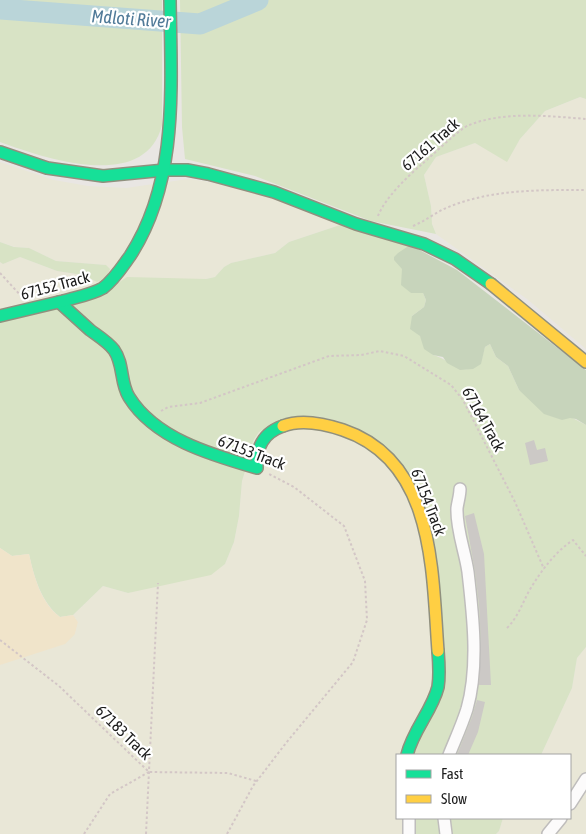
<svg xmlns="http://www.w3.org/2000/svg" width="586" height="834" viewBox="0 0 586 834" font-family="'Asap Condensed',sans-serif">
  <rect width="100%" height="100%" fill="#e9e6e3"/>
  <g fill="#e9e7d7">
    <path d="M 580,97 L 586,99 L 586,349 L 527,299 L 436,234 L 432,224 L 431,206 L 424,175 L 436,157 L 475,143 L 507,161 L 520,139 L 545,111 Z"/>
    <path d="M 0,162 L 54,180 L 88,186 L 126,188 L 188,179 L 204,181 L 261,194 L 343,224 L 289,242 L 275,253 L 231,263 L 224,267 L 215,277 L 206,279 L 118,283 L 0,320 L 0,262 L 3,264 L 20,257 L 57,271 L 83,275 L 97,282 L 106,265 L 56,261 L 29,248 L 15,247 L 0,242 Z"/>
    <path d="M 297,416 L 315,416 L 339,421 L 372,436 L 429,530 L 444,670 L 411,755 L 397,755 L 397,818 L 413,818 L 414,834 L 0,834 L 0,665 L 75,634 L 78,622 L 73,615 L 103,586 L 128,593 L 225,564 L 234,542 L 239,516 L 242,481 L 248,462 L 253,441 L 259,432 L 271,424 Z"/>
    <path d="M 586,647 L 586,834 L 496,834 L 499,831 L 503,818 L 570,818 L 570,755 L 541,755 L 572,688 L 577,658 Z"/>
  </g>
  <g fill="#d8e3c5">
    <path d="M 0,0 L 162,0 L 162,125 C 145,193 44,158 0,142 Z"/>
    <path d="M 180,0 L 586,0 L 586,99 L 580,97 L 545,111 L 520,139 L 507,162 L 475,143 L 436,157 L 424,175 L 431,206 L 432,224 L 436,234 L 371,221 L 255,176 L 185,159 L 182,127 Z"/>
    <path d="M 343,224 L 410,245 L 402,269 L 411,293 L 423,293 L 426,300 L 424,307 L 412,316 L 420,336 L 433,355 C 453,360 457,378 480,364 L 485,347 L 490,344 L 496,357 L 508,366 L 519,390 L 586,425 L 586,647 L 577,658 L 572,688 L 541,755 L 411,755 L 444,670 L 429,530 L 406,474 L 339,421 L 315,416 L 297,416 L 283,419 L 259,432 L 253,441 L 248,462 L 242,481 L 239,516 L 234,542 L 225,564 L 211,575 L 128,593 L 103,586 L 73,615 L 60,617 C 41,602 34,577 29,554 L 12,556 L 0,548 L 0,320 L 118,283 L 127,277 L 206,279 L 215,277 L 224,267 L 231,263 L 275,253 L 289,242 Z"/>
    <path d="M 0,242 L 14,247 L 29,248 L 56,261 L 106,265 L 110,269 L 106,278 L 97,282 L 83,275 L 57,271 L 20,257 L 3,264 L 0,262 Z"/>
    <path d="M 413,818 L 503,818 L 499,831 L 496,834 L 414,834 Z"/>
  </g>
  <path fill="#c7d4bb" d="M 410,245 L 457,270 L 586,370 L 586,425 L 576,419 L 570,418 L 562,420 L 544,414 L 519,390 L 508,366 L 496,357 L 490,344 L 485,347 L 481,364 L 473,369 L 460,370 L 447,363 L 443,357 L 433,355 L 424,349 L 420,336 L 410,329 L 412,316 L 424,307 L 426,300 L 423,293 L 411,293 L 401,285 L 402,269 L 394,260 L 394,257 L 398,253 Z"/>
  <path fill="#f0e4ca" d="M 0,548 L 12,556 L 29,554 C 34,577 41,603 60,617 L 73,615 L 78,622 L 75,634 L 65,644 L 0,665 Z"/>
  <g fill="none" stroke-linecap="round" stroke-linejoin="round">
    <path stroke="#bad5d9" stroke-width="21" d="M 0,9 L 200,24 L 258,0"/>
  </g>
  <g fill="#ccc9c6">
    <path d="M 534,440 L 537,450 L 545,448 L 548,461 L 530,465 L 525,443 Z"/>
    <path d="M 474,513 L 484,554 L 491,685 L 479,685 L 481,641 L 479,605 L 475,571 L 465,516 Z"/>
    <path d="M 477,700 L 485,702 L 478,732 L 468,755 L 457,755 L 472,717 Z"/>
  </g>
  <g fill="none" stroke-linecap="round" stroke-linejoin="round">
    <g stroke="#bfbdbc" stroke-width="14">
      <g id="street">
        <path d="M 449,755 C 455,740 462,725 467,709 C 479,667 473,615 468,572 C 465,551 456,529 457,508 C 458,501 460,495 460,489"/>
        <path d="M 570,804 L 586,779"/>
        <path d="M 409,818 L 409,834"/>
        <path d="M 444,818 L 446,834"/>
        <path d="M 548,834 L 561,818"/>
      </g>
    </g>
    <g stroke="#90907e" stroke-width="14">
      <g id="fast">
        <path d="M 0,152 L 47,168 L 103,176 L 165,170 L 187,170 L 208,174 L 274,192 L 356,224 L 424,244 L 455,259 L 491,284"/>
        <path d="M 59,302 C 69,311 80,321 90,330 C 98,336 108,342 114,350 C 124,364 120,383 129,397 C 155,439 212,455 257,468 C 256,447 263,433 283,426"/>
        <path d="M 0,316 C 21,311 42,306 63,301 C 76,297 91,295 103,288 C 114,280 122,267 130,256 C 179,181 171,86 170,0"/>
        <path d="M 407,755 C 413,730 432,711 438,687 C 440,675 439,663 438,651"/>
      </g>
    </g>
    <g stroke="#90907e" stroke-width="14">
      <g id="slow">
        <path d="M 491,284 L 586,362"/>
        <path d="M 283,426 C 301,419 325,424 343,430 C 435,461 432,571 438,651"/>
      </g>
    </g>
    <g stroke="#d3c6c6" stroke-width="2" stroke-dasharray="2.5 2.5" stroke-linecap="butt">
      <path d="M 378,216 C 385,198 407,177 422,164 C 432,156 459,129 469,125 C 505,111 548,116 586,119"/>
      <path d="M 413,226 C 425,221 435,213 446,208 C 491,189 539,190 586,190"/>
      <path d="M 0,273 L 23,298"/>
      <path d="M 161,411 L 168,407 L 200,403 L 329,356 L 361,355 L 380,351 L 404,356 L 451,385 L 463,400 L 515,502 L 544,569"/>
      <path d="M 507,628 C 518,617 522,604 529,591 C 541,571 554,553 573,540 L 586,556"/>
      <path d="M 0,640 L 59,686 L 149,772 L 228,773 L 256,781"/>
      <path d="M 84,834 L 110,794 L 149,772"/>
      <path d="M 146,834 L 158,583"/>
      <path d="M 227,834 L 253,786 L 286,743 L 353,662 L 367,620 L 365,581 L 344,526 L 294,487 L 269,474"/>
    </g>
    <use href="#street" stroke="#fcfbfb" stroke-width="11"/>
    <use href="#fast" stroke="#16e098" stroke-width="11"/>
    <use href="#slow" stroke="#ffcf43" stroke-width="11"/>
  </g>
  <g text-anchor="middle" stroke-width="4.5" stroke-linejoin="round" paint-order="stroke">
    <g font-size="16" fill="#1b1b1b" stroke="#fff">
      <text transform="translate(430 144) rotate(-41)" y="6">67161 Track</text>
      <text transform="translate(55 285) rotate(-15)" y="6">67152 Track</text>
      <text transform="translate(484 419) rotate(61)" y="6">67164 Track</text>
      <text transform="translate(252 452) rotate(21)" y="6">67153 Track</text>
      <text transform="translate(429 502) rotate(69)" y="6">67154 Track</text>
      <text transform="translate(124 732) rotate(44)" y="6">67183 Track</text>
    </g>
    <g font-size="18" font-style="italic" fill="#507a98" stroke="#fff">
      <text transform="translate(131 19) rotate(4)" y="6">Mdloti River</text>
    </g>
  </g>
  <rect x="396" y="754" width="175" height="65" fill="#ffffff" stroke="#a4a4a4"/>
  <rect x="406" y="770" width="25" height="8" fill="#16e098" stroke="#a4a4a4"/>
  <text x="441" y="779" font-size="15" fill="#1b1b1b">Fast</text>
  <rect x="406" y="795" width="25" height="8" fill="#ffcf43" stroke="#a4a4a4"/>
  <text x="441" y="804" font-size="15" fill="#1b1b1b">Slow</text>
</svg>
